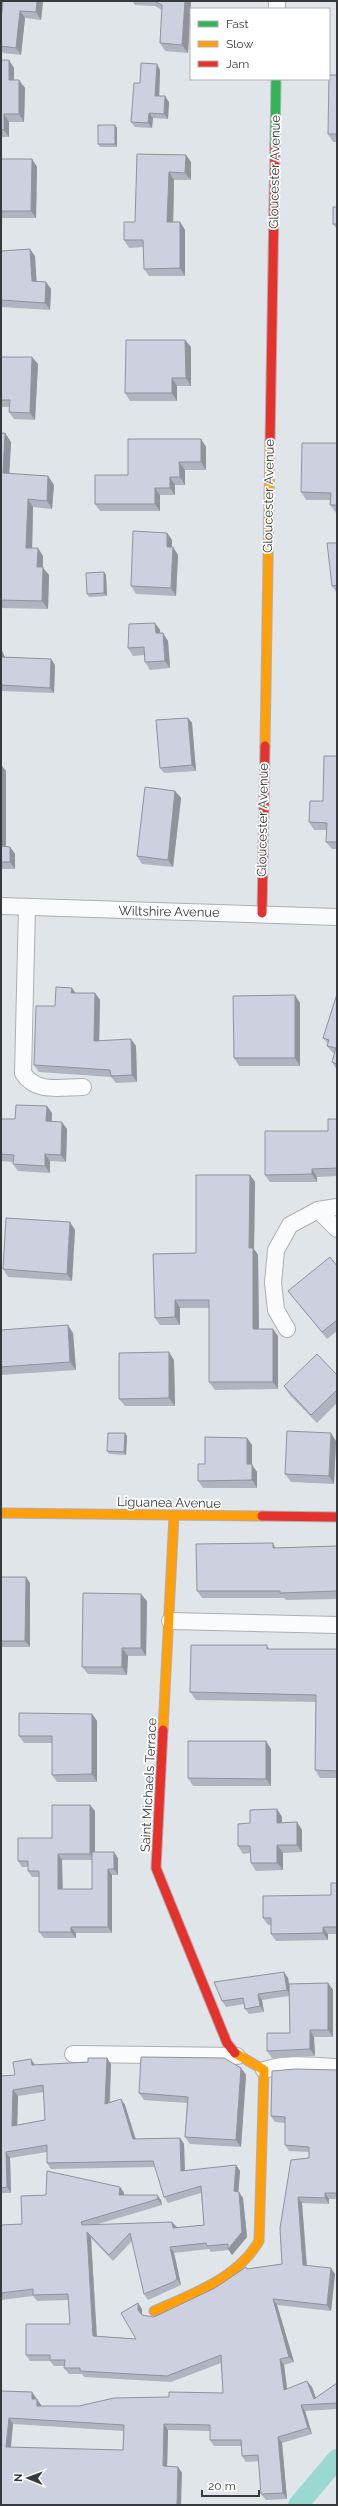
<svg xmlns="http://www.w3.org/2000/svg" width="338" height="2506" viewBox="0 0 338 2506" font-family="Raleway,sans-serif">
  <rect width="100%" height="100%" fill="#e0e5ea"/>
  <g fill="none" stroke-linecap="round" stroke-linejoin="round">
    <path stroke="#99d9d1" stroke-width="20" d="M 298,2505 L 337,2459"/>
    <g stroke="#abafb2" stroke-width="18">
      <g id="street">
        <path d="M 277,9 L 277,1"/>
        <path d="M 1,906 L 337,917"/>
        <path d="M 27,907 L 23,1073 C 36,1094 62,1087 83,1087"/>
        <path d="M 337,1207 L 318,1210 L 337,1229"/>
        <path d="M 287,1329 L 276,1310 L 273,1283 L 276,1250 L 290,1225 L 318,1210"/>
        <path d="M 170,1621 L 337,1625"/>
        <path d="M 73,2054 L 237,2056"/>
        <path d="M 264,2070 C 288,2062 312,2066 337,2067"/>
      </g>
    </g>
    <g stroke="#abafb2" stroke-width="11">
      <path id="fast" d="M 275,145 L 276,79"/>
    </g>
    <g stroke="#abafb2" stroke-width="11">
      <g id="slow">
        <path d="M 265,746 L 270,442"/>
        <path d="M 1,1513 L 262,1516"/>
        <path d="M 163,1730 L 174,1516"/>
        <path d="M 154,2311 C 192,2294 237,2279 259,2241 L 264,2070 L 235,2053"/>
      </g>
    </g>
    <g stroke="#abafb2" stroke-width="11">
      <g id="jam">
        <path d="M 270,442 L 275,145"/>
        <path d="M 262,913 L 265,746"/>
        <path d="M 262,1516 L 337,1517"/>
        <path d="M 163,1730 L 156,1868 L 227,2043 L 235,2053"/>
      </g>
    </g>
    <use href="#street" stroke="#fafbfc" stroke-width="16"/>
    <use href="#fast" stroke="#30b455" stroke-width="9"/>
    <use href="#slow" stroke="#ff9f0a" stroke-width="9"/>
    <use href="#jam" stroke="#e5322d" stroke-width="9"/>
  </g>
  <g fill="#b0b4c0" fill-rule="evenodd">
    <path d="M 1,1 L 43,1 L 41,20 L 25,18 L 21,55 L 3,53 L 1,50 L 1,21 L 3,4 L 1,4 Z"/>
    <path d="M 132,1 L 191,1 L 188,53 L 165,51 L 160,43 L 162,10 L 155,6 L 135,5 Z"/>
    <path d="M 1,60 L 14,68 L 14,80 L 25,88 L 24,122 L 9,122 L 9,137 L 1,137 Z"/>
    <path d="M 160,70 L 159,96 L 169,102 L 168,119 L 153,118 L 152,128 L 135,127 L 131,122 L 140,83 Z"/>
    <path d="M 337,75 L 337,142 L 333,142 L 328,134 Z"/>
    <path d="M 115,125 L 117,128 L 117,147 L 100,147 L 98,144 Z"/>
    <path d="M 137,154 L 186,155 L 191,162 L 191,180 L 174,180 L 173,222 L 180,222 L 185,230 L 185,276 L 149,276 L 144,269 L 144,247 L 129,248 L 124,240 L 135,222 Z"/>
    <path d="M 1,159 L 32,159 L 37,167 L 36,218 L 1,218 Z"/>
    <path d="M 337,207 L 337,229 L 333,224 Z"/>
    <path d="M 1,251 L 35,256 L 36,281 L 46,282 L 51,289 L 50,310 L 1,307 Z"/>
    <path d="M 185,340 L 191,347 L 191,386 L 177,386 L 177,401 L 130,401 L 125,393 Z"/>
    <path d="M 1,357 L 38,364 L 35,420 L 14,419 L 9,412 L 9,407 L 1,407 Z"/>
    <path d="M 1,433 L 5,433 L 11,442 L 9,474 L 48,476 L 54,485 L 52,509 L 33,507 L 32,548 L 43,556 L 43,568 L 49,575 L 48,609 L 1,608 Z"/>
    <path d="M 201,439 L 206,447 L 206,470 L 185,470 L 185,485 L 175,485 L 175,495 L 160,495 L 160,511 L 100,511 L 95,504 L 128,475 Z"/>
    <path d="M 337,443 L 337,513 L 336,513 L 330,505 L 330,500 L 306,500 L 301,492 Z"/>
    <path d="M 167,533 L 172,540 L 172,547 L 173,547 L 178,555 L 176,596 L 136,594 L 131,586 Z"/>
    <path d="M 337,543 L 337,593 L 332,586 Z"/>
    <path d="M 104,572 L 106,575 L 107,596 L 89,597 L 87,594 Z"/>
    <path d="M 155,623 L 160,630 L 160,633 L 168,641 L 170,668 L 150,670 L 145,662 L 144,655 L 133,656 L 128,648 Z"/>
    <path d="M 1,651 L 5,657 L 55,665 L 54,693 L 1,691 Z"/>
    <path d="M 188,718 L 192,723 L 196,771 L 164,773 L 160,768 Z"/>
    <path d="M 1,744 L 2,746 L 2,766 L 6,771 L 6,847 L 10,847 L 15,854 L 15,869 L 1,869 Z"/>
    <path d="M 337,756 L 337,849 L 332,849 L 326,842 L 327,830 L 314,830 L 309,822 L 323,801 Z"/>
    <path d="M 175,791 L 181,798 L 173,867 L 142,864 L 137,856 Z"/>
    <path d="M 72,988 L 75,993 L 95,993 L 100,1000 L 99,1041 L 136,1046 L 137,1082 L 116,1083 L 111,1077 L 39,1072 L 34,1065 L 55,1006 Z"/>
    <path d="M 337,994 L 337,1070 L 332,1062 L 335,1054 L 333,1053 L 327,1046 L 328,1044 L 323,1038 Z"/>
    <path d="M 300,1003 L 300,1066 L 239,1066 L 234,1058 Z"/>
    <path d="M 52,1113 L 52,1121 L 67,1129 L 66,1162 L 50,1161 L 50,1173 L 18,1171 L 13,1164 L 13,1162 L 1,1161 L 1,1119 L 15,1119 Z"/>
    <path d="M 337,1119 L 337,1176 L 317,1177 L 317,1182 L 270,1182 L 265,1175 L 328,1131 Z"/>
    <path d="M 250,1175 L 255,1182 L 254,1249 L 258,1255 L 259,1329 L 278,1336 L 278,1389 L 215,1390 L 209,1382 L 209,1308 L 180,1308 L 180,1325 L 160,1325 L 155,1318 L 196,1253 Z"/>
    <path d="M 75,1230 L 72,1281 L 8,1277 L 3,1269 Z"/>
    <path d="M 337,1266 L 337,1331 L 327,1339 L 288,1291 Z"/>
    <path d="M 1,1330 L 73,1333 L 76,1370 L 1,1375 Z"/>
    <path d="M 174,1360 L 175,1406 L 125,1406 L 119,1399 Z"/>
    <path d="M 337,1375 L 337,1403 L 317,1423 L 289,1394 L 284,1386 Z"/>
    <path d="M 125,1433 L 127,1436 L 126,1455 L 109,1454 L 107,1451 Z"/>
    <path d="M 247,1438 L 252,1445 L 252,1465 L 257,1472 L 257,1488 L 203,1488 L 198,1481 L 205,1464 Z"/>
    <path d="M 336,1441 L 334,1484 L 291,1482 L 285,1474 Z"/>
    <path d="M 273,1543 L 276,1548 L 337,1546 L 337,1599 L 286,1600 L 284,1598 L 202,1598 L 197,1591 Z"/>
    <path d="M 1,1577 L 26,1577 L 30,1583 L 30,1647 L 1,1647 Z"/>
    <path d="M 147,1601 L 146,1656 L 128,1656 L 127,1675 L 88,1674 L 82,1667 Z"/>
    <path d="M 267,1645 L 269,1649 L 337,1649 L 337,1778 L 320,1778 L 315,1770 L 316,1702 L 196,1700 L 190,1692 Z"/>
    <path d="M 92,1714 L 97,1721 L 97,1782 L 57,1782 L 52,1775 L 52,1743 L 24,1743 L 19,1736 Z"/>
    <path d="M 266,1741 L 271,1749 L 271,1786 L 193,1786 L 188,1778 Z"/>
    <path d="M 90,1805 L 95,1811 L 95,1852 L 118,1858 L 118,1875 L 112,1875 L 112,1933 L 76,1933 L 76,1938 L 44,1938 L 39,1932 L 39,1877 L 32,1877 L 28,1871 L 28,1867 L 22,1867 L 18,1861 L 52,1838 ZM 62,1860 L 92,1860 L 92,1889 L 62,1889 Z"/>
    <path d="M 277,1809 L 282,1817 L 282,1823 L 297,1822 L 302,1830 L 302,1852 L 283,1853 L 283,1870 L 256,1871 L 251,1863 L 250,1853 L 243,1854 L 238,1846 L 250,1823 Z"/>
    <path d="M 337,1883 L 337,1934 L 328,1934 L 328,1940 L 276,1941 L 271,1934 L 271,1925 L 268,1925 L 263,1918 L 331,1895 Z"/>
    <path d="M 284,1972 L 288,1978 L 289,1984 L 328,1983 L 333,1990 L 333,2037 L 314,2037 L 315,2056 L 272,2058 L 267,2051 L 290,2033 L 289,1996 L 262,2000 L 264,2012 L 249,2014 L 245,2009 L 244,2004 L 226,2007 L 222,2001 Z"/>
    <path d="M 111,2064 L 110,2102 L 121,2099 L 125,2105 L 136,2139 L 180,2138 L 184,2144 L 185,2171 L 236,2165 L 240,2171 L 238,2192 L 243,2198 L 247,2237 L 232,2255 L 229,2250 L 211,2252 L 209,2249 L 174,2253 L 181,2285 L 148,2300 L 144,2294 L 132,2241 L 113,2261 L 91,2238 L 97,2336 L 136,2339 L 138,2303 L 142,2309 L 142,2315 L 154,2317 L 215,2288 L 248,2269 L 282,2264 L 280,2228 L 309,2158 L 309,2152 L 289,2151 L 285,2145 L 285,2123 L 275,2122 L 271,2116 L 337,2070 L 337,2199 L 329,2199 L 329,2204 L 302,2203 L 307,2265 L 335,2274 L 331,2311 L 277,2305 L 294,2362 L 284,2365 L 287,2389 L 312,2387 L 316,2398 L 337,2383 L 337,2409 L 305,2411 L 312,2434 L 282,2443 L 287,2499 L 266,2500 L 261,2494 L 259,2461 L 246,2462 L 242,2456 L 241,2446 L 214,2446 L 210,2440 L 210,2431 L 168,2430 L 167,2466 L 178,2467 L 182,2473 L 1,2505 L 1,2391 L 32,2392 L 36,2398 L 36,2399 L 41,2405 L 41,2406 L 79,2406 L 223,2393 L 221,2363 L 171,2382 L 84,2377 L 82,2374 L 69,2374 L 64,2368 L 65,2366 L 54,2366 L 50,2361 L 30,2361 L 26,2355 L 70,2324 L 68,2300 L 37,2301 L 33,2296 L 1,2300 L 1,2225 L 22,2224 L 46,2195 L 120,2187 L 124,2193 L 124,2195 L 157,2195 L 161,2200 L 162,2205 L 95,2225 L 177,2228 L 204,2225 L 201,2193 L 168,2203 L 164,2197 L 155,2167 L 51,2169 L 47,2163 L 47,2152 L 10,2158 L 11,2193 L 1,2193 L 1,2076 L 15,2075 L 35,2065 ZM 44,2092 L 45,2120 L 17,2125 L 18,2096 ZM 13,2424 L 124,2431 L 123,2450 L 11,2448 Z"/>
    <path d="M 241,2068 L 246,2075 L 241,2147 L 190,2144 L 185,2137 L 187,2103 L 144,2100 L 139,2093 Z"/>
  </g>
  <g fill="#90929c">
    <path d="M 37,1 L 43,1 L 41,20 L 36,12 Z"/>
    <path d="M 185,1 L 191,1 L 188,53 L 182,45 Z"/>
    <path d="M 20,11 L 25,18 L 21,55 L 16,48 Z"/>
    <path d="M 9,60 L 14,68 L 14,88 L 9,80 Z"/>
    <path d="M 157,64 L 160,70 L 159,101 L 155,96 Z"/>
    <path d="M 19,80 L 25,88 L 24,122 L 19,114 Z"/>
    <path d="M 165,96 L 169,102 L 168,119 L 164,114 Z"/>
    <path d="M 149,113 L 153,118 L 152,128 L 148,123 Z"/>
    <path d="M 4,114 L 9,122 L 9,137 L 4,130 Z"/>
    <path d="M 115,125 L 117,128 L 117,147 L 115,144 Z"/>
    <path d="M 186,155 L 191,162 L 191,180 L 185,173 Z"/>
    <path d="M 32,159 L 37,167 L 36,218 L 31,211 Z"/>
    <path d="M 169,172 L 174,180 L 173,230 L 167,222 Z"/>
    <path d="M 180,222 L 185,230 L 185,276 L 180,268 Z"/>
    <path d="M 30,249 L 35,256 L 37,288 L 32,281 Z"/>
    <path d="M 46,282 L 51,289 L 50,310 L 45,303 Z"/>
    <path d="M 185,340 L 191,347 L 191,386 L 186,378 Z"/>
    <path d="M 32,357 L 38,364 L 35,420 L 30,413 Z"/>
    <path d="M 172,378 L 177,386 L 177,401 L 172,393 Z"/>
    <path d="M 5,433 L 11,442 L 9,482 L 3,473 Z"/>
    <path d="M 201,439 L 206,447 L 206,470 L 201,462 Z"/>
    <path d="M 179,462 L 185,470 L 185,485 L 180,477 Z"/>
    <path d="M 48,476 L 54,485 L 52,509 L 47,501 Z"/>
    <path d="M 170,477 L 175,485 L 175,495 L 170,488 Z"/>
    <path d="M 155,488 L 160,495 L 160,511 L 155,504 Z"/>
    <path d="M 28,499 L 33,507 L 32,556 L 26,548 Z"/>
    <path d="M 167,533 L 172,540 L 172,554 L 167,547 Z"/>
    <path d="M 173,547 L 178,555 L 176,596 L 171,588 Z"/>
    <path d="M 38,548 L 43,556 L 43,568 L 49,575 L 48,609 L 42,601 L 37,567 Z"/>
    <path d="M 104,572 L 106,575 L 107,596 L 104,593 Z"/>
    <path d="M 155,623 L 160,630 L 161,641 L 156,633 Z"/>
    <path d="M 163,633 L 168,641 L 170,668 L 165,661 Z"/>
    <path d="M 2,651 L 5,657 L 6,663 L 2,657 Z"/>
    <path d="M 51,659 L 55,665 L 54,693 L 50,688 Z"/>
    <path d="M 188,718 L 192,723 L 196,771 L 192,765 Z"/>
    <path d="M 1,744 L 2,746 L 2,766 L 6,771 L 6,854 L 1,847 Z"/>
    <path d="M 175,791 L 181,798 L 173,867 L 168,860 Z"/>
    <path d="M 10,847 L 15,854 L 15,869 L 10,862 Z"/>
    <path d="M 72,988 L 77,995 L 71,993 Z"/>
    <path d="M 95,993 L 100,1000 L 99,1048 L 94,1041 Z"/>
    <path d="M 295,995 L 300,1003 L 300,1066 L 295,1058 Z"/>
    <path d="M 131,1039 L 136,1046 L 137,1082 L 132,1075 Z"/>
    <path d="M 47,1106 L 52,1113 L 51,1128 L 46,1121 Z"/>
    <path d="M 62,1122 L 67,1129 L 66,1162 L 61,1155 Z"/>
    <path d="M 45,1154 L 50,1161 L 50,1173 L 45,1166 Z"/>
    <path d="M 312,1169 L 317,1177 L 317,1182 L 312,1174 Z"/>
    <path d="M 250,1175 L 255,1182 L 254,1249 L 258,1255 L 259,1336 L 253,1329 L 249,1248 Z"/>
    <path d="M 70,1222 L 75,1230 L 72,1281 L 67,1274 Z"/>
    <path d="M 175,1300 L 180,1308 L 180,1325 L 175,1317 Z"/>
    <path d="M 68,1325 L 73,1333 L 76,1370 L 70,1362 Z"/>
    <path d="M 273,1329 L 278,1336 L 278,1389 L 273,1382 Z"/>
    <path d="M 169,1352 L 174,1360 L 175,1406 L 169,1398 Z"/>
    <path d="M 125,1433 L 127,1436 L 126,1455 L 124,1452 Z"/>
    <path d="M 331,1433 L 336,1441 L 334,1484 L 329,1476 Z"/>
    <path d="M 247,1438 L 252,1445 L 252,1465 L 257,1472 L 257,1488 L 252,1480 L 247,1464 Z"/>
    <path d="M 26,1577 L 30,1583 L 30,1647 L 25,1641 Z"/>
    <path d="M 141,1594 L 147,1601 L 146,1656 L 141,1648 Z"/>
    <path d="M 122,1648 L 128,1656 L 127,1675 L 122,1667 Z"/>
    <path d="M 92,1714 L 97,1721 L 97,1782 L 92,1774 Z"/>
    <path d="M 266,1741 L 271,1749 L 271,1786 L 266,1779 Z"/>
    <path d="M 90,1805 L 95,1811 L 95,1860 L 90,1854 Z"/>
    <path d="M 277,1809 L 282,1817 L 282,1830 L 277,1823 Z"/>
    <path d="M 297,1822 L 302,1830 L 302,1852 L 297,1845 Z"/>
    <path d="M 277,1845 L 283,1853 L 283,1870 L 277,1863 Z"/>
    <path d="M 114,1852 L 118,1858 L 118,1875 L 114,1869 Z"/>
    <path d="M 58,1854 L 62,1860 L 63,1896 L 58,1889 Z"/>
    <path d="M 108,1869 L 112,1875 L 112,1933 L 108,1927 Z"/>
    <path d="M 71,1927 L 76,1933 L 76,1938 L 71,1932 Z"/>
    <path d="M 323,1927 L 328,1934 L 328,1940 L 323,1933 Z"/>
    <path d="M 284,1972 L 288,1978 L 291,1996 L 287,1990 Z"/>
    <path d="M 328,1983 L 333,1990 L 333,2037 L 328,2030 Z"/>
    <path d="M 258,1994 L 262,2000 L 264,2012 L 260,2006 Z"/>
    <path d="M 310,2030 L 314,2037 L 315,2056 L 310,2049 Z"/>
    <path d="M 107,2058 L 111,2064 L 109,2110 L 105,2104 Z"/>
    <path d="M 31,2059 L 35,2065 L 32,2065 Z"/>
    <path d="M 241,2068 L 246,2075 L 241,2147 L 236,2140 Z"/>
    <path d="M 13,2090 L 18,2096 L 17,2132 L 12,2126 Z"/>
    <path d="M 121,2099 L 125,2105 L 137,2145 L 133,2139 Z"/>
    <path d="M 180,2138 L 184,2144 L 185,2177 L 181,2171 Z"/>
    <path d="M 6,2152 L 10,2158 L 11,2193 L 7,2187 Z"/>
    <path d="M 236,2165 L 240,2171 L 238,2197 L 234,2191 Z"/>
    <path d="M 120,2187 L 124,2193 L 123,2201 L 119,2195 Z"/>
    <path d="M 239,2192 L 243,2198 L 247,2237 L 232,2255 L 228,2249 Z"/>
    <path d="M 325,2193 L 329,2199 L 329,2204 L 325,2198 Z"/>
    <path d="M 157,2195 L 161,2200 L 162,2205 L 158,2199 Z"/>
    <path d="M 298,2197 L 302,2203 L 307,2271 L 303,2265 Z"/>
    <path d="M 172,2222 L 177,2227 L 177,2234 L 173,2228 Z"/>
    <path d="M 87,2232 L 91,2238 L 97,2342 L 93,2336 Z"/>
    <path d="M 170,2247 L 174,2253 L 181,2285 L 177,2279 Z"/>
    <path d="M 331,2268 L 335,2274 L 331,2311 L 327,2305 Z"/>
    <path d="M 273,2299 L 277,2305 L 294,2362 L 289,2357 Z"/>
    <path d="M 138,2303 L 142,2309 L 142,2316 L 138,2310 Z"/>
    <path d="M 280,2359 L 284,2365 L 288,2396 L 284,2390 Z"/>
    <path d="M 307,2381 L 312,2387 L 318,2405 L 314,2399 Z"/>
    <path d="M 32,2392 L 36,2398 L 36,2405 L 32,2399 Z"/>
    <path d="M 37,2399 L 41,2405 L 41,2412 L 37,2406 Z"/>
    <path d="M 301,2405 L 305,2411 L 312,2434 L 308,2428 Z"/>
    <path d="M 9,2418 L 13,2424 L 10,2453 L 6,2447 Z"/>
    <path d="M 164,2424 L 168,2430 L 167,2472 L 163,2466 Z"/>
    <path d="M 278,2437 L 282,2443 L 287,2499 L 283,2493 Z"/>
    <path d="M 178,2467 L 182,2473 L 181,2505 L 177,2505 Z"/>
  </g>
  <g fill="#cdd1df" stroke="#90929c" fill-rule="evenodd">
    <path d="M 3,1 L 37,1 L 36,12 L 20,11 L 16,48 L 1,46 L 1,20 Z"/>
    <path d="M 154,1 L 185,1 L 182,45 L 160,43 L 162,5 Z"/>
    <path d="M 1,60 L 9,60 L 9,80 L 19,80 L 19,114 L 4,114 L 4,130 L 1,129 Z"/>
    <path d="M 141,63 L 157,64 L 155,96 L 165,96 L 164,114 L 149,113 L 148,123 L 131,122 L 134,83 L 140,83 Z"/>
    <path d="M 329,75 L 337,75 L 337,134 L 328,134 Z"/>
    <rect x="98" y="125" width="17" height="19"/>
    <path d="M 137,154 L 186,155 L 185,173 L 169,172 L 167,222 L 180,222 L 180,268 L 144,269 L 143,240 L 124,240 L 124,222 L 135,222 Z"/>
    <path d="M 1,159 L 32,159 L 31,211 L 1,211 Z"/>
    <rect x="333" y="207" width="4" height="17"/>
    <path d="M 30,249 L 32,281 L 46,282 L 45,303 L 1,300 L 1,251 Z"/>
    <path d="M 126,340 L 185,340 L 186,378 L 172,378 L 172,393 L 125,393 Z"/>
    <path d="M 1,357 L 32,357 L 30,413 L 9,412 L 10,400 L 1,400 Z"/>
    <path d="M 1,433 L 5,433 L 3,473 L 48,476 L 47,501 L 28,499 L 26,548 L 38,548 L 37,567 L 43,567 L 42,601 L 1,600 Z"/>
    <path d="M 128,439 L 201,439 L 201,462 L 179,462 L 180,477 L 170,477 L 170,488 L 155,488 L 155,504 L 95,504 L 95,475 L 128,475 Z"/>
    <path d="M 302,443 L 337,443 L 337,505 L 330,505 L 331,493 L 301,492 Z"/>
    <path d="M 133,531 L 167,533 L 167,547 L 173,547 L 171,588 L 131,586 Z"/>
    <path d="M 327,543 L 337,543 L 337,585 L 332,586 Z"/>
    <path d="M 104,572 L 104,593 L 87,594 L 86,573 Z"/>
    <path d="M 155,623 L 156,633 L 163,633 L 165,661 L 145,662 L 144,647 L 128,648 L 129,624 Z"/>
    <path d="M 1,651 L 2,651 L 2,657 L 51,659 L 50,688 L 1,685 Z"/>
    <path d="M 188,718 L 192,765 L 160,768 L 156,720 Z"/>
    <path d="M 324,756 L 337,756 L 337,842 L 326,842 L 327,823 L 309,822 L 310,801 L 323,801 Z"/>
    <path d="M 145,787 L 175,791 L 168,860 L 137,856 Z"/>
    <path d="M 1,846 L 10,847 L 10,862 L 1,862 Z"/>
    <path d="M 56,987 L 72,988 L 71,993 L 95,993 L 94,1041 L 131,1039 L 132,1075 L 111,1076 L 110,1070 L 34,1065 L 36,1006 L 55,1006 Z"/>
    <path d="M 337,994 L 337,1064 L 332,1062 L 336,1048 L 327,1046 L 329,1040 L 323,1038 Z"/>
    <path d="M 295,995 L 295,1058 L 234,1058 L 233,996 Z"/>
    <path d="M 16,1105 L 47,1106 L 46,1121 L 62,1122 L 61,1155 L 45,1154 L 45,1166 L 13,1164 L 14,1155 L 1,1154 L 1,1119 L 15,1119 Z"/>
    <path d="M 328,1119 L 337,1119 L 337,1168 L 312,1169 L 312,1174 L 265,1175 L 265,1131 L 328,1131 Z"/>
    <path d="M 196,1175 L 250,1175 L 249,1248 L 253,1248 L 253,1329 L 273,1329 L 273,1382 L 209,1382 L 209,1300 L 175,1300 L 175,1317 L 155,1318 L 153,1254 L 196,1253 Z"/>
    <path d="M 6,1218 L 70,1222 L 67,1274 L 3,1269 Z"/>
    <path d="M 330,1257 L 337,1266 L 337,1320 L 322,1332 L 288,1291 Z"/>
    <path d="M 68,1325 L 70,1362 L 1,1367 L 1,1330 Z"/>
    <path d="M 169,1352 L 169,1398 L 119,1399 L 119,1353 Z"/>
    <path d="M 317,1354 L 337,1375 L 337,1390 L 311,1415 L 284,1386 Z"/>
    <path d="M 287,1431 L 331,1433 L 329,1476 L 285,1474 Z"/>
    <path d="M 108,1433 L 125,1433 L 124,1452 L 107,1451 Z"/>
    <path d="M 205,1437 L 247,1438 L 247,1464 L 252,1464 L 252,1480 L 198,1481 L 198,1464 L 205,1464 Z"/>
    <path d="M 273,1543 L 273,1548 L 337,1546 L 337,1591 L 280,1593 L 280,1591 L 197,1591 L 196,1544 Z"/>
    <path d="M 1,1577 L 26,1577 L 25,1641 L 1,1641 Z"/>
    <path d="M 83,1593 L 141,1594 L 141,1648 L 122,1648 L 122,1667 L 82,1667 Z"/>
    <path d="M 191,1645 L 267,1645 L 267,1649 L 337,1649 L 337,1771 L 315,1770 L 316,1695 L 190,1692 Z"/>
    <path d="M 19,1713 L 92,1714 L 92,1774 L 52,1775 L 52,1736 L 19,1736 Z"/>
    <path d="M 188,1741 L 266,1741 L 266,1779 L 188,1778 Z"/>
    <path d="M 52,1805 L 90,1805 L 90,1854 L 58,1854 L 58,1889 L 92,1889 L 92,1852 L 114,1852 L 114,1869 L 108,1869 L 108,1927 L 71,1927 L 71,1932 L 39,1932 L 39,1871 L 28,1871 L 28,1861 L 18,1861 L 18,1838 L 52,1838 Z"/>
    <path d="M 277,1809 L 277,1823 L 297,1822 L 297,1845 L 277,1845 L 277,1863 L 251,1863 L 250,1846 L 238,1846 L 238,1824 L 250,1823 L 250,1810 Z"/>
    <path d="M 331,1883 L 337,1883 L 337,1927 L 323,1927 L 323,1933 L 271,1934 L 271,1918 L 263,1918 L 263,1896 L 331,1895 Z"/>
    <path d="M 284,1972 L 287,1990 L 258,1994 L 260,2006 L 245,2009 L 243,1998 L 222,2001 L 214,1982 Z"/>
    <path d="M 328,1983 L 328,2030 L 310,2030 L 310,2049 L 267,2051 L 267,2033 L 290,2033 L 289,1984 Z"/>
    <path d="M 141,2057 L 224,2058 L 241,2068 L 236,2140 L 185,2137 L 188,2097 L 139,2093 Z"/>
    <path d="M 88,2058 L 107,2058 L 105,2104 L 121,2099 L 133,2139 L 180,2138 L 181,2171 L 236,2165 L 234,2191 L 239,2192 L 242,2232 L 228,2249 L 228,2244 L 207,2246 L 206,2243 L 170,2247 L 177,2279 L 173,2282 L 144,2294 L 130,2233 L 109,2255 L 87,2232 L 93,2336 L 136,2339 L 121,2313 L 138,2303 L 138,2310 L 142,2315 L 154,2317 L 215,2288 L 246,2267 L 247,2269 L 282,2264 L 280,2228 L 291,2160 L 309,2158 L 309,2147 L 285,2145 L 285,2117 L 271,2116 L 272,2071 L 296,2069 L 337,2070 L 337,2193 L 325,2193 L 325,2198 L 298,2197 L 303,2265 L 331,2268 L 327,2305 L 273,2299 L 289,2357 L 280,2359 L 284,2390 L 307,2381 L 314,2399 L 337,2383 L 337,2403 L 301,2405 L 308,2428 L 278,2437 L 283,2493 L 261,2494 L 258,2455 L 242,2456 L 241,2440 L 210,2440 L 210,2425 L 164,2424 L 163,2466 L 178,2467 L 177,2505 L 1,2505 L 1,2391 L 32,2392 L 32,2399 L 37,2399 L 37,2406 L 79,2406 L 114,2398 L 169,2397 L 169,2392 L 223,2393 L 221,2355 L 167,2376 L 80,2371 L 80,2368 L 64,2368 L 65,2360 L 50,2360 L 50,2355 L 26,2355 L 26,2324 L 70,2324 L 68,2294 L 33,2295 L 33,2289 L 1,2293 L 1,2225 L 22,2224 L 21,2196 L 46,2195 L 47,2171 L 120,2187 L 119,2195 L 157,2195 L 158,2199 L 81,2222 L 82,2225 L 172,2222 L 173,2228 L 204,2225 L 201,2186 L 164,2197 L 153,2161 L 47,2163 L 47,2145 L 6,2152 L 7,2187 L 1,2188 L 1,2076 L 15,2075 L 13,2062 L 31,2059 L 32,2065 L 88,2062 ZM 43,2085 L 45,2120 L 12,2126 L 13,2090 ZM 9,2418 L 124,2425 L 123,2450 L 6,2447 Z"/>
  </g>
  <g text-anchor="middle" stroke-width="3.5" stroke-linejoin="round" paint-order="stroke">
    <g font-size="13" fill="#363a3d" stroke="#fff">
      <text transform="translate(274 172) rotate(-89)" y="5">Gloucester Avenue</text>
      <text transform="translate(268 496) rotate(-89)" y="5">Gloucester Avenue</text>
      <text transform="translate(262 820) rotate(-89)" y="5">Gloucester Avenue</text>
      <text transform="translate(169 911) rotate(1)" y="5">Wiltshire Avenue</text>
      <text transform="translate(169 1502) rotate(1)" y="5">Liguanea Avenue</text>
      <text transform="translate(148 1785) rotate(-87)" y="5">Saint Michaels Terrace</text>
    </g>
  </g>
  <rect width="338" height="2506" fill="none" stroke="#363a3d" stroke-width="4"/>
  <rect x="190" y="8" width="140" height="72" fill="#ffffff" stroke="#afb0b1"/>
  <rect x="198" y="21" width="20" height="6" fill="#30b455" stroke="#afb0b1"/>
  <text x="226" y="28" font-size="12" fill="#363a3d">Fast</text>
  <rect x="198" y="41" width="20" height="6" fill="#ff9f0a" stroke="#afb0b1"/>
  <text x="226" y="48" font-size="12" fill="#363a3d">Slow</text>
  <rect x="198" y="61" width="20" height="6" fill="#e5322d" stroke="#afb0b1"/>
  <text x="226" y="68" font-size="12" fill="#363a3d">Jam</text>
  <g transform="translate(28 2478) rotate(271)" stroke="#ffffff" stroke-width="3" paint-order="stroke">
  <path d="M0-3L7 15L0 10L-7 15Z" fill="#363a3d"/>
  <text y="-6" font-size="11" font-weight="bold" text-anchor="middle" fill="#363a3d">N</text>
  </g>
  <path d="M202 2490v6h57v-6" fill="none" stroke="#363a3d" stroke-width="2"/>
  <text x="208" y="2490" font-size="12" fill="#363a3d" stroke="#ffffff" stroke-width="3" paint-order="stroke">20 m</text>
</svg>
